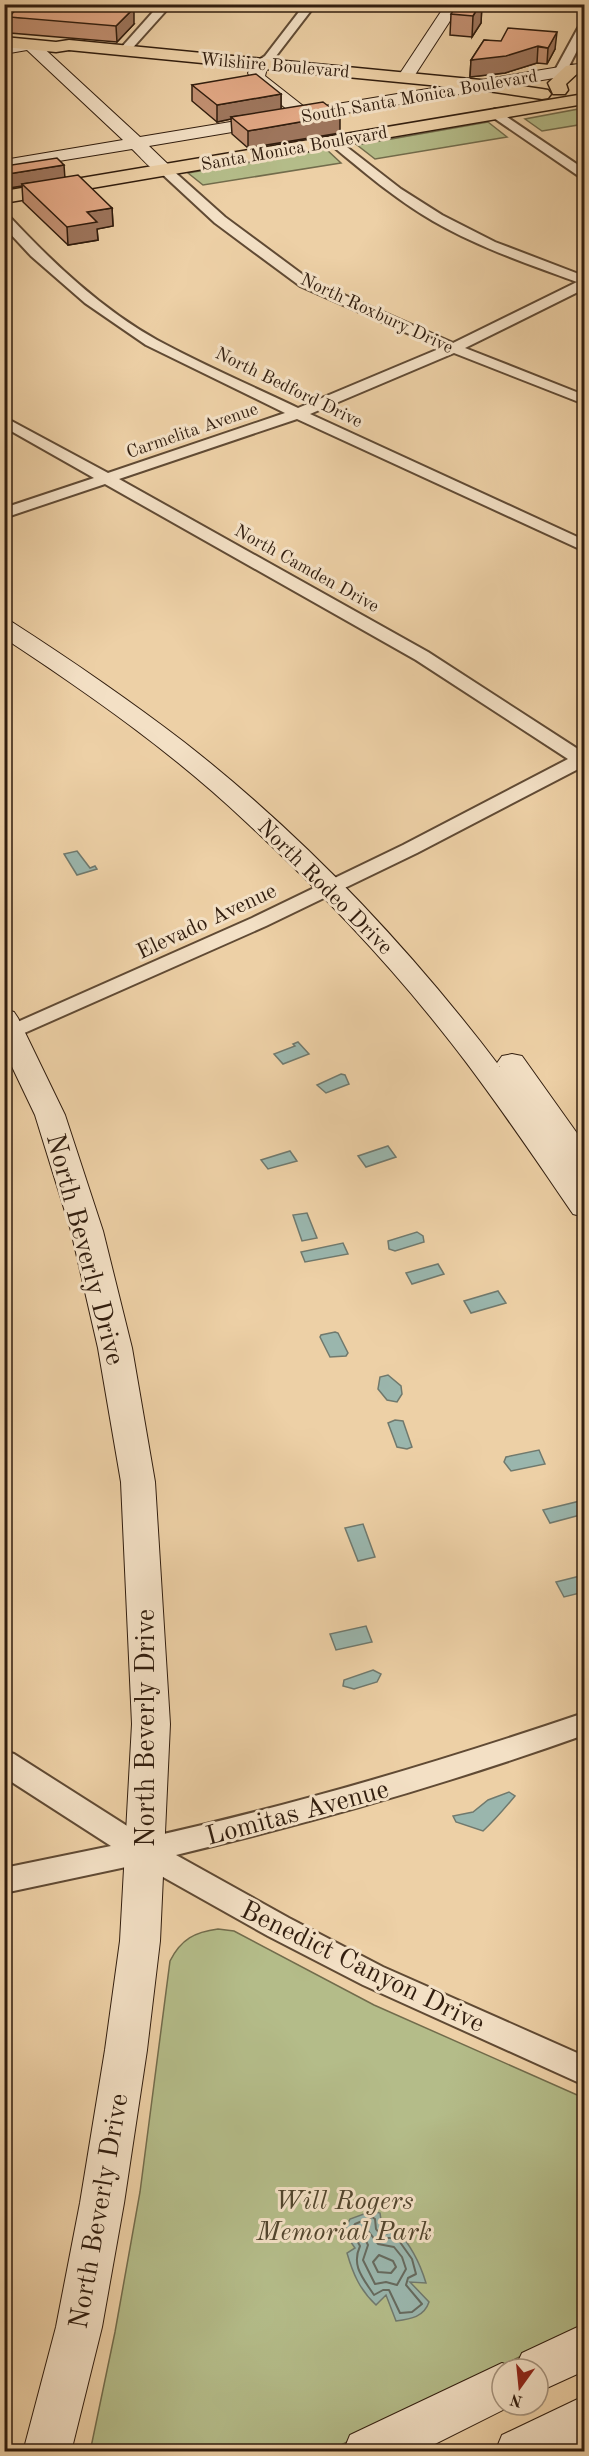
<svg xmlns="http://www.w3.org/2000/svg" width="589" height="2456" viewBox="0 0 589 2456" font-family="'Old Standard TT',serif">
  <rect width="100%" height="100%" fill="#edd0a6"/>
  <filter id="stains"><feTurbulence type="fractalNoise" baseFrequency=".00333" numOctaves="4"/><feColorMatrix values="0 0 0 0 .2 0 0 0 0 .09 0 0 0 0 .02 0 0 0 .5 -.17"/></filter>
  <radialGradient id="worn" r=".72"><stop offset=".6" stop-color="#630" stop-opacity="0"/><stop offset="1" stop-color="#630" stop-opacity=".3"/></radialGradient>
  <g fill="#b4bc89" stroke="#726c4c" stroke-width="1.5">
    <path d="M 584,108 L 584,124 L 542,131 L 525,119 Z"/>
    <path d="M 488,122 L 507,137 L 375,159 L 357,145 Z"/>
    <path d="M 326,149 L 341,163 L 203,185 L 188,173 Z"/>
    <path d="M 218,1929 L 234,1931 L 374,2005 L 584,2098 L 584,2325 L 329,2451 L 90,2452 L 115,2332 L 140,2192 L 170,1961 C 181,1939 195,1932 218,1929 Z"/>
  </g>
  <g fill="#9ab6ad" stroke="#70796d" stroke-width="1.5">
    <path d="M 77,851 L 90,868 L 95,866 L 97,869 L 77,875 L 64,854 Z"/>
    <path d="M 298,1042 L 309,1054 L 283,1064 L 274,1054 L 295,1046 L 293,1044 Z"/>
    <path d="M 341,1074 L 345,1075 L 349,1084 L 326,1093 L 317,1085 Z"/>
    <path d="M 388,1146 L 396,1157 L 366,1167 L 358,1156 Z"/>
    <path d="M 290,1151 L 297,1161 L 268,1169 L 261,1160 Z"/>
    <path d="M 307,1213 L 317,1238 L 302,1241 L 293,1215 Z"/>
    <path d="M 417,1232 L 423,1236 L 424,1242 L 395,1251 L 389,1249 L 388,1241 Z"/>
    <path d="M 343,1243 L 348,1254 L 305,1262 L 301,1252 Z"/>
    <path d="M 438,1264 L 444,1274 L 412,1284 L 406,1273 Z"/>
    <path d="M 498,1291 L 506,1303 L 471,1313 L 464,1301 Z"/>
    <path d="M 335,1332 L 338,1333 L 348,1353 L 346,1356 L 330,1357 L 320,1337 L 321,1335 Z"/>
    <path d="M 388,1375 L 401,1386 L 402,1394 L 397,1402 L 387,1400 L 378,1389 L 380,1377 Z"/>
    <path d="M 395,1420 L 403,1421 L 412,1447 L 407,1449 L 397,1447 L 388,1423 Z"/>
    <path d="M 539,1450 L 545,1464 L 511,1471 L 504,1462 L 506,1457 Z"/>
    <path d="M 580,1501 L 584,1514 L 550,1523 L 543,1510 Z"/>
    <path d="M 363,1524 L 375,1557 L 358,1561 L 345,1528 Z"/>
    <path d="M 584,1575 L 584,1592 L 564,1597 L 556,1582 Z"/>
    <path d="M 366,1626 L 372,1642 L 336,1650 L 330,1634 Z"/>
    <path d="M 373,1670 L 381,1674 L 377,1682 L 354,1689 L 343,1686 L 344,1680 Z"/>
    <path d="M 509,1792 L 515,1796 C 505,1808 495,1820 483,1831 L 456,1822 L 453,1816 L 473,1812 L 488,1800 Z"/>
    <path d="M 372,2211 L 380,2213 L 382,2227 L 387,2234 L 395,2227 C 410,2245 419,2260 426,2283 L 410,2282 L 429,2302 C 424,2317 411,2319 396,2321 L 386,2295 L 376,2305 C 360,2290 353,2274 347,2253 L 355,2248 L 344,2232 L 350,2219 Z"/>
  </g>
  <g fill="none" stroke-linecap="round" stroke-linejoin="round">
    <g stroke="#666a5e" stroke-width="2">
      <path d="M 372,2217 L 375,2219 L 376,2229 L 383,2238 L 397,2238 L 412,2259 L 416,2274 L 408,2278 L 406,2285 L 422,2304 L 412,2312 L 400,2313 L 389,2290 L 383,2290 L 374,2295 C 363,2278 351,2266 360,2246 L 351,2230 L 355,2224 Z"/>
      <path d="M 366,2228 L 378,2244 L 394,2247 L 402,2257 L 406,2269 L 397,2285 L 386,2282 L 375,2284 L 363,2260 L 368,2245 L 361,2231 Z"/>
      <path d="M 379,2255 L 393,2261 L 396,2267 L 391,2273 L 378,2272 L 373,2262 Z"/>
    </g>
    <g stroke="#604a34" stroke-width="4">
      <g id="street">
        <path d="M 160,4 L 172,4 L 128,53 L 120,53 L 120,49 Z"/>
        <path d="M 305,4 L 316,4 L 273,60 L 264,66 L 256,66 L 256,62 L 265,56 Z"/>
        <path d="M 584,25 L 584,37 L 566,72 L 564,74 L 556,74 L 554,72 L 578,28 Z"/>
        <path d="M 495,109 L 584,169 L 584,178 L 580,177 L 491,116 L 489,113 Z"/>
        <path d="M 334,137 L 401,189 L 442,215 L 495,242 L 584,276 L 584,289 L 465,348 L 584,395 L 584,404 L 454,353 L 310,414 L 584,540 L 584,551 L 297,419 L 119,479 L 428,652 L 584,753 L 584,766 L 417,853 L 266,926 L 4,1042 L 4,1028 L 252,918 L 403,845 L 568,759 L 416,660 L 105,484 L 4,518 L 4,508 L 94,478 L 4,427 L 4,417 L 108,473 L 285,413 L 146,345 L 85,303 L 31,256 L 4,227 L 4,215 L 9,216 C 52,262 101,309 157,340 C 203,365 252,386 298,408 L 441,348 L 300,286 L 215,223 L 161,173 L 159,170 L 161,167 L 169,167 L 225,217 L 310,280 L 453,343 L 577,282 C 528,264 478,247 433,221 C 395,199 363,171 330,144 L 328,141 Z"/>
        <path d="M 584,1713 L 584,1735 C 450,1783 314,1822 176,1855 L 289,1918 L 383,1967 L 584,2056 L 584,2085 L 363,1985 L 268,1936 L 140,1864 L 4,1893 L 4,1868 L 111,1846 L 4,1777 L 4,1751 L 14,1754 L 146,1838 C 295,1805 440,1762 584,1713 Z"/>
      </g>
    </g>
    <g stroke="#311d0e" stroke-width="2">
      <g id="secondary">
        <path d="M 15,4 L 31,4 L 10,27 L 4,29 L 4,15 Z"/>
        <path d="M 446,4 L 461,4 L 411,81 L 399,81 L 397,78 Z"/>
        <path d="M 31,40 L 37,42 L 140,137 L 290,112 L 250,78 L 248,73 L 254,61 L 260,59 L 268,64 L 265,76 L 307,109 L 584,63 L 584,73 L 149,146 L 174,170 L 171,174 C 156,178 143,159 132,149 L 4,170 L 4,160 L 123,140 L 27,50 L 4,54 L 4,44 Z"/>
        <path d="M 4,620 L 12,622 C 71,660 128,699 184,742 C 303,835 409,947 500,1067 L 497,1063 L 502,1056 L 512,1054 L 522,1056 L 584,1143 L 584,1175 L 577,1173 L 584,1184 L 584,1217 L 573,1214 C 534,1157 495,1099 452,1044 C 390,964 320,891 246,822 C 172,752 89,694 4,638 Z"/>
        <path d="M 4,1009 L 14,1012 L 18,1018 L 65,1115 L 103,1231 L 132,1348 L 155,1482 L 170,1724 L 160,1941 L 147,2050 L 124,2203 L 102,2327 L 71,2452 L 23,2452 L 56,2327 L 80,2203 L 105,2050 L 120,1941 L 132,1724 L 121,1482 L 98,1348 L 71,1231 L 35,1115 L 4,1050 Z"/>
        <path d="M 584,2324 L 584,2371 L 538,2392 L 538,2369 L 502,2369 L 502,2405 L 513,2405 L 419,2452 L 343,2452 L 350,2435 L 502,2363 L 515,2368 L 522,2353 Z"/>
        <path d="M 584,2396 L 584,2445 L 571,2452 L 495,2452 L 502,2435 Z"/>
      </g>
    </g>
    <g stroke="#311d0e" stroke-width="3">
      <g id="primary">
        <path d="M 4,37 L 56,42 L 69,40 L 481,80 L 542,89 L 548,90 L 551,94 L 548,98 L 542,99 L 481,90 L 69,50 L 56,52 L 4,47 Z"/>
        <path d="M 572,65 L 578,66 L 581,70 L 566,84 L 568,90 L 565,94 L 553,94 L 548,83 L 566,66 Z"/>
        <path d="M 584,94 L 584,104 L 4,203 L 4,191 Z"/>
      </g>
    </g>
    <use href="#street" fill="#f3e0c5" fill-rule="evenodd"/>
    <use href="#secondary" fill="#f3e0c5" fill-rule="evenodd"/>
    <use href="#primary" fill="#edd0a6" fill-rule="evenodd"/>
  </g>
  <g fill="#c29072" stroke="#311d0e" stroke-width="1.5">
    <path d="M 482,4 L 481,23 L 472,37 L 450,35 L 451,14 Z"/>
    <path d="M 9,17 L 134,24 L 117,42 L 10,33 Z"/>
    <path d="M 484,40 L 555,49 L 547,64 L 537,63 L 505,73 L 470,77 L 471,60 Z"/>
    <path d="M 192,85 L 281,94 L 281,109 L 340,133 L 248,148 L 232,134 L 231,119 L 217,122 L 192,101 Z"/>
    <path d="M 5,166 L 65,177 L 112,208 L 113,226 L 97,229 L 98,240 L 68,245 L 23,202 L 22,186 L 9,188 L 8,186 L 7,182 L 6,180 Z"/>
  </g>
  <g fill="#9e765d" stroke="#311d0e" stroke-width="1.5">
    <path d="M 480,4 L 482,4 L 481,23 L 472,37 L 473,16 Z"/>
    <path d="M 134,8 L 134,24 L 117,42 L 116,26 Z"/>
    <path d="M 557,32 L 555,49 L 547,64 L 548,48 Z"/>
    <path d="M 538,46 L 537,63 L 505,73 L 470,77 L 471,60 Z"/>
    <path d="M 281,94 L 281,111 L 231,117 L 231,119 L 217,122 L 217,105 Z"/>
    <path d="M 340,115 L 340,133 L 248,148 L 248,131 Z"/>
    <path d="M 64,165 L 65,179 L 22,184 L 22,186 L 9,188 L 8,174 Z"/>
    <path d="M 112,208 L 113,226 L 97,229 L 98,240 L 68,245 L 67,227 L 87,212 Z"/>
  </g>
  <g fill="#e2a885" stroke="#311d0e" stroke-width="1.5">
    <path d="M 21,4 L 97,4 L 134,8 L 116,26 L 9,17 Z"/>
    <path d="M 457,4 L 480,4 L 473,16 L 451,14 Z"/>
    <path d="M 508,28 L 557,32 L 548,48 L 538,46 L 506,56 L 471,60 L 484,40 L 501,41 Z"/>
    <path d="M 256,74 L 281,94 L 217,105 L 192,85 Z"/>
    <path d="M 323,102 L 340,115 L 248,131 L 231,117 Z"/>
    <path d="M 57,158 L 64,165 L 8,174 L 6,172 L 10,172 L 5,166 Z"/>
    <path d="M 78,175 L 112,208 L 87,212 L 97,222 L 67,227 L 22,184 Z"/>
  </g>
  <g text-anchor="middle" stroke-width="6" stroke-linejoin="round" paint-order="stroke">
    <g font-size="18" fill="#311d0e" stroke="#f3e0c5">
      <text transform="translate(275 65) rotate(5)" y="6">Wilshire Boulevard</text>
      <text transform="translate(419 96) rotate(-10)" y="6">South Santa Monica Boulevard</text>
      <text transform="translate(294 148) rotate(-10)" y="6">Santa Monica Boulevard</text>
      <text transform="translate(377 313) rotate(25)" y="6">North Roxbury Drive</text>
      <text transform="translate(289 387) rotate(26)" y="6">North Bedford Drive</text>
      <text transform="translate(192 430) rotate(-19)" y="6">Carmelita Avenue</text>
      <text transform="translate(307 568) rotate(29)" y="6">North Camden Drive</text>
    </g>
    <g font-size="22" fill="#311d0e" stroke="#f3e0c5">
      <text transform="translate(326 886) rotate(45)" y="8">North Rodeo Drive</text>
      <text transform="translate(206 920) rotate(-25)" y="8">Elevado Avenue</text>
    </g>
    <g font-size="27" fill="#311d0e" stroke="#f3e0c5">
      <text transform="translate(86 1249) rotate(75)" y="9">North Beverly Drive</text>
      <text transform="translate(145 1728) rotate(-90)" y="9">North Beverly Drive</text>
      <text transform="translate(297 1812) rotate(-15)" y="9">Lomitas Avenue</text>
      <text transform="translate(363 1966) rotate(26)" y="9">Benedict Canyon Drive</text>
      <text transform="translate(98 2211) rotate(-80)" y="9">North Beverly Drive</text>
    </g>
    <g font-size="27" font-style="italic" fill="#52452d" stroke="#f3e0c5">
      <text x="344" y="2209">Will Rogers<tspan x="344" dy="31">Memorial Park</tspan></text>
    </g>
  </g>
  <rect width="589" height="2456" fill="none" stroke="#edd0a6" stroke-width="24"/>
  <rect x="6" y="6" width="577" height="2444" fill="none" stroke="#311d0e" stroke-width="3"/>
  <rect x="12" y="12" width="565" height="2432" fill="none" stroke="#311d0e" stroke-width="1.5"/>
  <g transform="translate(520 2387) rotate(195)"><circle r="28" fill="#f3e0c5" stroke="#a5927c" stroke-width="1.5"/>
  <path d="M0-4.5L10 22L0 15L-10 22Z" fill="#8f2418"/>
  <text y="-9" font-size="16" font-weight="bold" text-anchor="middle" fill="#311d0e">N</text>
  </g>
  <rect width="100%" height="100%" filter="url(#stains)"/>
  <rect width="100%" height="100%" fill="url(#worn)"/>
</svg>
